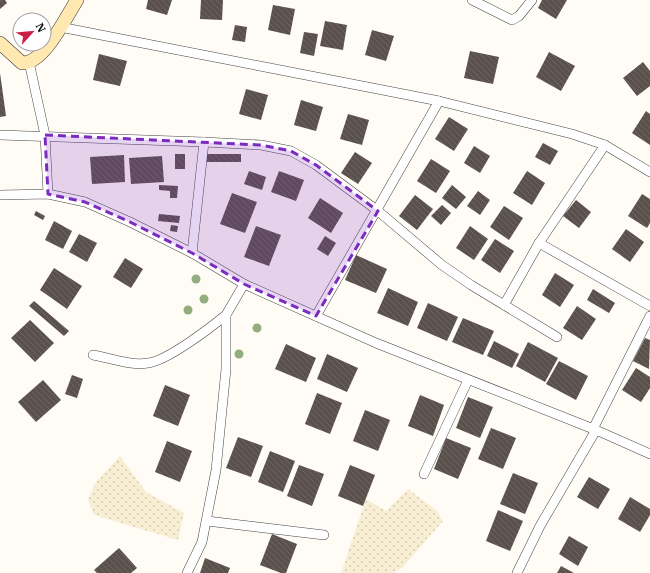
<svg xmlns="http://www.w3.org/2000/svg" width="650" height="573" viewBox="0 0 650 573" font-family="'IBM Plex Serif',serif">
  <defs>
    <pattern id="farmland-dots" width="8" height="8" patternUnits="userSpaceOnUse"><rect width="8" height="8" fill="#f7eed3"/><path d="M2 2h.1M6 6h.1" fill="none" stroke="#d3cbb4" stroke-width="1.8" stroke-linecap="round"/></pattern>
    <pattern id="building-back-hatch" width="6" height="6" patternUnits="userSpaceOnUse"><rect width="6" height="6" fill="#5a504c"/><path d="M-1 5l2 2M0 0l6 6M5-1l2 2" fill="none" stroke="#6d6562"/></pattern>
  </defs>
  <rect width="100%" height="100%" fill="#fffbf5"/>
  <g fill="url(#farmland-dots)">
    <path d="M 120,456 L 146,492 L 184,513 L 178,540 L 94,515 L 88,499 L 96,482 Z"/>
    <path d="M 408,489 L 437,511 L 443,521 L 402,568 L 393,573 L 341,573 L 366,499 L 386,511 Z"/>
  </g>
  <g fill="url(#building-back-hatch)">
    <path d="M 0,0 L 5,0 L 7,3 L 0,9 Z"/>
    <path d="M 148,0 L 172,0 L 167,15 L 146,9 Z"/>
    <path d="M 201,0 L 223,0 L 222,20 L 200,19 Z"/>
    <path d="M 542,0 L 567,0 L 556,19 L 538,8 Z"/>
    <path d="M 273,5 L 295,9 L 290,35 L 268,30 Z"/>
    <path d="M 325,21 L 347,25 L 343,50 L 320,46 Z"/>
    <path d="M 235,25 L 247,27 L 245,42 L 232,40 Z"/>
    <path d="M 372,30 L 394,36 L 386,61 L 365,55 Z"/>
    <path d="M 304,32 L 318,34 L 314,56 L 300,53 Z"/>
    <path d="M 470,51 L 499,57 L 493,84 L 464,78 Z"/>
    <path d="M 549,52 L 575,66 L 561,91 L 536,77 Z"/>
    <path d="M 99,54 L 127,61 L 120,86 L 93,80 Z"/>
    <path d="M 643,62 L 650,71 L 650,86 L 637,96 L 623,78 Z"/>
    <path d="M 0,73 L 6,116 L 0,117 Z"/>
    <path d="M 246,89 L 268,95 L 261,120 L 239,114 Z"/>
    <path d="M 301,100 L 323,107 L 316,131 L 294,125 Z"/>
    <path d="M 646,111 L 650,114 L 650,145 L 632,133 Z"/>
    <path d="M 348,114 L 369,120 L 362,145 L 340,139 Z"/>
    <path d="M 449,117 L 468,129 L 454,151 L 435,139 Z"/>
    <path d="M 543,143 L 558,151 L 550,165 L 535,157 Z"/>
    <path d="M 474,146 L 490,156 L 480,173 L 464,163 Z"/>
    <path d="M 355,152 L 372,163 L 358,184 L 341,173 Z"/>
    <rect x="175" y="154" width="10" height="15"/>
    <rect x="207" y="154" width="34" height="8"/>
    <path d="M 124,155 L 125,182 L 92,184 L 90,157 Z"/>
    <path d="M 162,156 L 164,182 L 131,184 L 129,158 Z"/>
    <path d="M 431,159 L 450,171 L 436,193 L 417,181 Z"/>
    <path d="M 249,171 L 266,177 L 262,190 L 244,184 Z"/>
    <path d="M 279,171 L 304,180 L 296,201 L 271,192 Z"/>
    <path d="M 527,171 L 545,183 L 532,205 L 513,193 Z"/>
    <path d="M 159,185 L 178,186 L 177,198 L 170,198 L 170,191 L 159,190 Z"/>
    <path d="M 452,185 L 466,197 L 456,209 L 442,198 Z"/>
    <path d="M 478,191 L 490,200 L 480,215 L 467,206 Z"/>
    <path d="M 232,193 L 257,202 L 245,233 L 220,224 Z"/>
    <path d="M 642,194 L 650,199 L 650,223 L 647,228 L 628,216 Z"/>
    <path d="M 415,195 L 433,209 L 417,230 L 399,216 Z"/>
    <path d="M 320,198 L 343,213 L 331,233 L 308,218 Z"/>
    <path d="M 576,200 L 591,212 L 579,228 L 563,216 Z"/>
    <path d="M 442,205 L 451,213 L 441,225 L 431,216 Z"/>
    <path d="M 504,206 L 523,218 L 509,240 L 490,227 Z"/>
    <path d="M 36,211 L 45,216 L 43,220 L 34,215 Z"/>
    <path d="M 159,214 L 180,216 L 179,223 L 158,221 Z"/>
    <path d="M 54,221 L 72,231 L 63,249 L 45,240 Z"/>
    <path d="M 171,225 L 178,226 L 177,232 L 170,231 Z"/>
    <path d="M 256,226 L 281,235 L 269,266 L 244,257 Z"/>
    <path d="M 470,226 L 488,239 L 474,260 L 456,248 Z"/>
    <path d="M 626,229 L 644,242 L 630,262 L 612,249 Z"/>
    <path d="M 79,234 L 97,243 L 87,262 L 69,252 Z"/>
    <path d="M 325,236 L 336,243 L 328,256 L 317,249 Z"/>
    <path d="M 495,239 L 514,251 L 500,273 L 481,260 Z"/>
    <path d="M 356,255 L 387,269 L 376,293 L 345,280 Z"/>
    <path d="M 125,258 L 143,269 L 131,288 L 113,277 Z"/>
    <path d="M 54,268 L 82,286 L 67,309 L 40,290 Z"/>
    <path d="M 555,273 L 574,285 L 560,307 L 542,295 Z"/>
    <path d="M 388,288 L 418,302 L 408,326 L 377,313 Z"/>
    <path d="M 593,289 L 615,303 L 609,313 L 587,300 Z"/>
    <path d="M 34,301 L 69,331 L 64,336 L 29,306 Z"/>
    <path d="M 428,303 L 458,317 L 447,341 L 417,328 Z"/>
    <path d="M 577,306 L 596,319 L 582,340 L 563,328 Z"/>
    <path d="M 463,318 L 494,331 L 483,355 L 452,342 Z"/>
    <path d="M 30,320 L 54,343 L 35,362 L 11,338 Z"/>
    <path d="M 645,338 L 650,340 L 649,369 L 633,361 Z"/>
    <path d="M 494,341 L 519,354 L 512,368 L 487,356 Z"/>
    <path d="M 528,342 L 558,358 L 545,382 L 516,366 Z"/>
    <path d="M 286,344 L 316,358 L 306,382 L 275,369 Z"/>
    <path d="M 327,354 L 358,368 L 347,392 L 317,379 Z"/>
    <path d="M 559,361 L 588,376 L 576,400 L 546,384 Z"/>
    <path d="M 636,368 L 650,377 L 650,388 L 641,402 L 622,390 Z"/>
    <path d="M 72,375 L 83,379 L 77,398 L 65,394 Z"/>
    <path d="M 43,380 L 61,400 L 36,422 L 18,402 Z"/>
    <path d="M 165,385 L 190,395 L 178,426 L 153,416 Z"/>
    <path d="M 317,393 L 342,403 L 330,434 L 305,424 Z"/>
    <path d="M 420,395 L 444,405 L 433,436 L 408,426 Z"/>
    <path d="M 468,397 L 493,407 L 480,438 L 456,428 Z"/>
    <path d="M 365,410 L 390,420 L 378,451 L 353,441 Z"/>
    <path d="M 491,428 L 516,438 L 503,469 L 478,459 Z"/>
    <path d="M 238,437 L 263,446 L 251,477 L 226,468 Z"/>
    <path d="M 446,438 L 471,448 L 458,479 L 434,469 Z"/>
    <path d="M 167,441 L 192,451 L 180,482 L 155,472 Z"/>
    <path d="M 270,451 L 295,461 L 283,492 L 258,482 Z"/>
    <path d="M 299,465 L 324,474 L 312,506 L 287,496 Z"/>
    <path d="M 350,465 L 375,475 L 363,506 L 338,496 Z"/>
    <path d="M 513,473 L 538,483 L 525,514 L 500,504 Z"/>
    <path d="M 589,477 L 610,489 L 598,509 L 577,497 Z"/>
    <path d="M 630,497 L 650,509 L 650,515 L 640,532 L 618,519 Z"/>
    <path d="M 498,510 L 523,521 L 510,551 L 486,541 Z"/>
    <path d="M 272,534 L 297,544 L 286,573 L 281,573 L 260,565 Z"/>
    <path d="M 569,536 L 588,547 L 578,566 L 559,554 Z"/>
    <path d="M 119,548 L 137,568 L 131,573 L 97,573 L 94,570 Z"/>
    <path d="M 205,558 L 230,568 L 228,573 L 200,573 Z"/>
    <path d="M 561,566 L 574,573 L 557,573 Z"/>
  </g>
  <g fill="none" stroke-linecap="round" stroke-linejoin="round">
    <g stroke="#444" stroke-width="10">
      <g id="minor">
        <path d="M 472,0 L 512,20 L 519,16 L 532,0"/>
        <path d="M 60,27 L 439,101 L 572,134 L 605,145 L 650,172"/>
        <path d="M 29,62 L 45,135 L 48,194"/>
        <path d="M 0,135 L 204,142 L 261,145 L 291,151 L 316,165 L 378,211 L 442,265 L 471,285 L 557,337"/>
        <path d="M 0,195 L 48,194 L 85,202 L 130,222 L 192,253 L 244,284 L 376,343 L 596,430 L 650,454"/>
        <path d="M 539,243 L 650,306"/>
        <path d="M 192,253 L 204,142"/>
        <path d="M 504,305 L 539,243 L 605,145"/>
        <path d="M 316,316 L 439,101"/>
        <path d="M 93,355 C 110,358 131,366 148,363 C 167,361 210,328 226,315"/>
        <path d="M 593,429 L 650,316"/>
        <path d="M 424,474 L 468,380"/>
        <path d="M 207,521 L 324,535"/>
        <path d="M 187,573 L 202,542 L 216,470 L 226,369 L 226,315 L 244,284"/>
        <path d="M 517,573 L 540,526 L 596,430"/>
      </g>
    </g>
    <g stroke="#333" stroke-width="14">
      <path id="secondary" d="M 0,43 L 22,63 C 44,64 66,17 77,0"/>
    </g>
    <use href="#minor" stroke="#fff" stroke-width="9"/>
    <use href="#secondary" stroke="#ffe9b0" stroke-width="13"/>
  </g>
  <g fill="#93ad7e">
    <circle cx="196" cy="279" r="4.5"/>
    <circle cx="204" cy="299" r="4.5"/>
    <circle cx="188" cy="310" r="4.5"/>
    <circle cx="257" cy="328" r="4.5"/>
    <circle cx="239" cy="354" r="4.5"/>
  </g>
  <path fill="#7b2cbf" fill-opacity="0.2" stroke="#7b2cbf" stroke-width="3" stroke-dasharray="8 5" stroke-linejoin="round" d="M 45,135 L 261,145 L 291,151 L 316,165 L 378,211 L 316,316 L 244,284 L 192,253 L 130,222 L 85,202 L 48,194 Z"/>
  <g transform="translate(32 32) rotate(63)"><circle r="19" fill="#ffffff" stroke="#a0a0a0"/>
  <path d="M0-3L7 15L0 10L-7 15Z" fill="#ca2045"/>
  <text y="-6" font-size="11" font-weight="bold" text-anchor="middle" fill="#111111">N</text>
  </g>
</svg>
